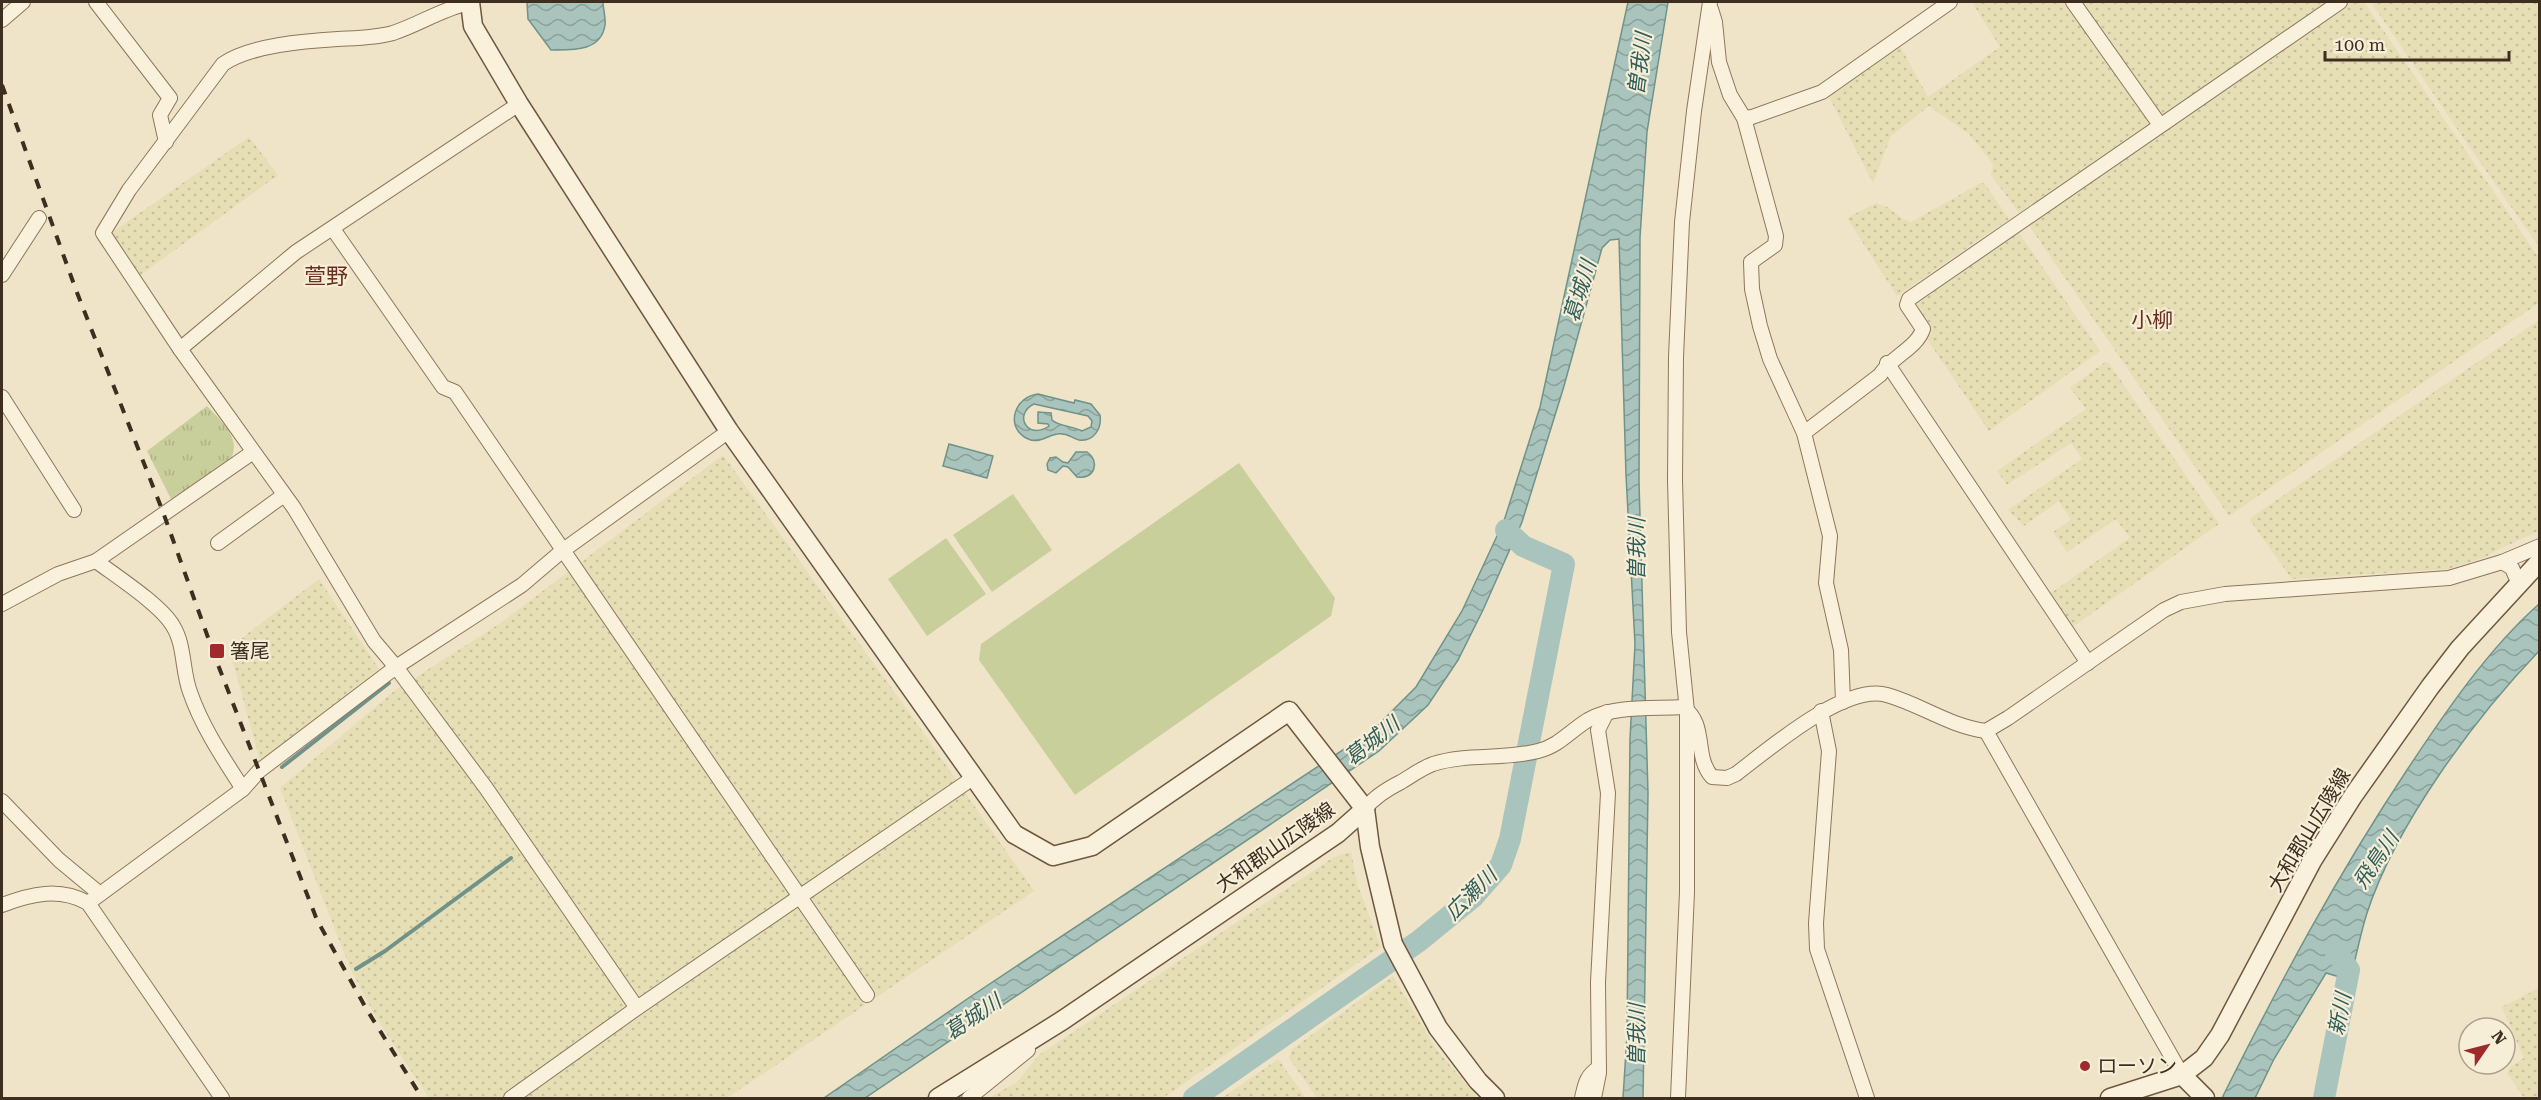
<svg xmlns="http://www.w3.org/2000/svg" width="2541" height="1100" viewBox="0 0 2541 1100" font-family="'Roboto Serif','Noto Sans JP',serif">
  <defs>
    <pattern id="farmland-dots" width="8" height="8" patternUnits="userSpaceOnUse" patternTransform="scale(1.5)"><rect width="8" height="8" fill="#e6deb5"/><path d="M2 2h.1M6 6h.1" fill="none" stroke="#c6bf9b" stroke-width="1.8" stroke-linecap="round"/></pattern>
    <pattern id="grass-tufts" width="24" height="20" patternUnits="userSpaceOnUse" patternTransform="scale(1.5)"><rect width="24" height="20" fill="#c9cf9b"/><path d="M3 7l-1-3M5 7V3M7 7l1-3M15 17l-1-3M17 17v-4M19 17l1-3" fill="none" stroke="#aeb285"/></pattern>
    <pattern id="water-waves" width="16" height="10" patternUnits="userSpaceOnUse" patternTransform="scale(1.5)"><rect width="16" height="10" fill="#a9c4bc"/><path d="M0 5q4-4 8 0t8 0" fill="none" stroke="#8ba098"/></pattern>
  </defs>
  <rect width="100%" height="100%" fill="#f0e4c8"/>
  <g fill="url(#farmland-dots)">
    <path d="M 1972,2 L 2067,2 L 2151,122 L 2019,213 L 1991,175 L 1993,164 L 1969,134 L 1929,106 L 1891,136 L 1873,183 L 1828,95 L 1900,46 L 1928,97 L 2000,47 Z"/>
    <path d="M 2079,2 L 2331,2 L 2162,118 Z"/>
    <path d="M 2350,2 L 2364,2 L 2539,258 L 2539,303 L 2229,516 L 2028,224 Z"/>
    <path d="M 2371,2 L 2539,2 L 2539,247 L 2464,139 Z"/>
    <path d="M 249,137 L 278,175 L 139,276 L 111,233 Z"/>
    <path d="M 1981,183 L 1985,184 L 2009,219 L 1897,296 L 1847,218 L 1876,203 L 1887,207 L 1903,219 L 1911,222 Z"/>
    <path d="M 2015,232 L 2019,233 L 2100,351 L 1989,431 L 1927,339 L 1932,333 L 1913,305 L 1916,300 Z"/>
    <path d="M 2539,320 L 2539,531 L 2495,551 L 2486,557 L 2448,569 L 2292,579 L 2249,519 Z"/>
    <path d="M 2105,362 L 2109,363 L 2219,524 L 2071,628 L 2048,595 L 2130,538 L 2116,519 L 2067,552 L 2053,532 L 2071,520 L 2059,501 L 2024,526 L 2008,510 L 2082,459 L 2071,443 L 2007,485 L 1997,471 L 2086,409 L 2070,388 Z"/>
    <path d="M 723,455 L 908,711 L 1034,891 L 727,1098 L 429,1098 L 375,1016 L 350,968 L 280,788 L 393,692 L 499,624 Z"/>
    <path d="M 319,579 L 379,669 L 260,761 L 229,648 Z"/>
    <path d="M 1351,852 L 1357,883 L 1381,947 L 1163,1098 L 989,1098 L 1017,1082 L 1039,1055 L 1334,857 Z"/>
    <path d="M 1393,976 L 1436,1049 L 1478,1098 L 1317,1098 L 1289,1058 L 1292,1049 Z"/>
    <path d="M 2539,988 L 2539,1098 L 2524,1098 L 2507,1073 L 2510,1067 L 2524,1058 L 2502,1007 Z"/>
    <path d="M 1278,1059 L 1306,1098 L 1222,1098 Z"/>
  </g>
  <path fill="url(#grass-tufts)" d="M 207,406 C 222,422 245,441 228,463 L 171,499 L 147,451 Z"/>
  <g fill="#c9cf9b">
    <path d="M 1239,463 L 1335,598 L 1331,616 L 1075,795 L 979,660 L 981,644 Z"/>
    <path d="M 1013,494 L 1052,550 L 992,592 L 953,535 Z"/>
    <path d="M 946,538 L 986,594 L 927,636 L 888,579 Z"/>
  </g>
  <g fill="url(#water-waves)" stroke="#6f938a" stroke-width="1.5" fill-rule="evenodd">
    <path d="M 527,2 L 603,2 C 603,9 606,18 605,25 C 601,52 572,50 551,50 L 528,19 Z"/>
    <path d="M 1628,2 L 1668,2 L 1647,132 L 1640,237 L 1639,482 L 1648,793 L 1643,1098 L 1623,1098 L 1627,1035 L 1630,739 L 1635,644 L 1626,475 L 1619,239 L 1610,240 L 1602,248 L 1564,386 L 1522,522 L 1483,610 L 1458,660 L 1428,705 L 1379,751 L 865,1098 L 824,1098 L 970,997 L 1373,730 L 1416,687 L 1462,611 L 1504,521 L 1540,407 Z"/>
    <path d="M 1038,394 L 1074,403 L 1075,400 L 1091,404 L 1100,415 C 1102,428 1094,442 1079,440 C 1071,438 1067,432 1057,434 C 1045,436 1039,445 1026,438 C 1004,425 1016,396 1038,394 ZM 1034,404 L 1088,416 L 1092,421 L 1091,427 L 1082,431 C 1073,426 1058,426 1052,420 L 1051,413 L 1038,412 L 1038,423 L 1048,424 L 1049,426 C 1027,441 1013,414 1034,404 Z"/>
    <path d="M 949,444 L 993,456 L 987,478 L 943,466 Z"/>
    <path d="M 1076,452 L 1087,452 C 1101,462 1094,480 1077,477 L 1068,467 L 1063,466 L 1056,473 L 1048,470 L 1047,464 L 1050,458 L 1056,457 L 1063,462 L 1068,463 Z"/>
    <path d="M 2539,604 L 2539,651 C 2475,718 2396,824 2367,913 C 2360,935 2356,958 2350,980 L 2326,973 L 2274,1059 L 2255,1098 L 2222,1098 C 2279,984 2336,877 2407,770 C 2444,714 2488,649 2539,604 Z"/>
  </g>
  <g fill="none" stroke-linecap="round" stroke-linejoin="round">
    <g stroke="#6f938a" stroke-width="4">
      <path d="M 282,767 L 389,683"/>
      <path d="M 356,969 L 385,951 L 511,858"/>
    </g>
    <g stroke="#a9c4bc" stroke-width="22">
      <path d="M 1194,1098 L 1419,941 L 1473,897 L 1501,865 L 1510,839 L 1564,564 L 1523,546 L 1506,530"/>
      <path d="M 2324,1098 L 2349,970 L 2336,952"/>
    </g>
    <g stroke="#8d765c" stroke-width="16">
      <g id="street">
        <path d="M 96,2 L 170,98 L 160,115 L 166,142"/>
        <path d="M 2073,2 L 2160,125"/>
        <path d="M 469,3 C 442,9 420,24 393,33 C 375,38 357,38 338,39 C 305,41 251,45 223,64 L 129,190 L 103,233 L 180,349 L 294,508 L 374,641 L 396,667 L 522,585 L 562,551 L 729,431"/>
        <path d="M 1711,9 L 1715,22 L 1719,62 L 1730,95 L 1744,118 L 1776,236 L 1775,245 L 1751,262 L 1752,289 L 1760,326 L 1770,359 L 1804,433 L 1830,536 L 1826,583 L 1841,650 L 1843,702"/>
        <path d="M 2,20 L 23,2"/>
        <path d="M 1744,118 L 1752,117 L 1822,92 L 1950,2"/>
        <path d="M 333,229 L 443,387 L 455,392 L 867,995"/>
        <path d="M 2,275 L 39,218"/>
        <path d="M 180,349 L 296,252 L 519,104"/>
        <path d="M 1887,363 L 2088,663"/>
        <path d="M 2,397 L 74,510"/>
        <path d="M 1804,433 L 1880,375 C 1891,357 1917,348 1923,329 L 1907,305 L 1909,299 L 2340,2"/>
        <path d="M 218,543 L 284,495"/>
        <path d="M 96,561 C 116,576 161,605 173,626 C 185,645 182,671 190,692 C 202,727 223,758 243,789"/>
        <path d="M 2502,562 L 2512,568 L 2518,582"/>
        <path d="M 2,604 L 58,574 L 96,561 L 253,452"/>
        <path d="M 1821,711 L 1829,751 L 1816,923 L 1817,949 L 1867,1098"/>
        <path d="M 2,801 L 59,860 L 100,894"/>
        <path d="M 1365,809 C 1374,797 1387,789 1401,782 C 1411,776 1422,768 1433,764 C 1467,753 1504,760 1538,751 C 1559,746 1570,731 1588,720 C 1614,705 1653,709 1683,707 C 1708,725 1693,755 1712,777 L 1727,778 L 1736,774 C 1769,749 1845,683 1887,695 C 1922,705 1949,726 1986,731"/>
        <path d="M 88,903 L 243,789 L 259,771 L 396,667 L 486,788 L 637,1008"/>
        <path d="M 2,905 C 31,894 59,887 88,903 L 222,1098"/>
        <path d="M 2182,1075 L 1986,731 L 2008,718 L 2164,610 L 2181,602 L 2225,594 L 2449,578 L 2502,562 L 2540,546"/>
        <path d="M 511,1098 L 637,1008 L 973,778"/>
        <path d="M 969,1098 L 1028,1050"/>
        <path d="M 1582,1098 C 1585,1085 1586,1075 1599,1068"/>
        <path d="M 1594,1098 L 1599,1073 L 1598,982 L 1608,793 L 1598,730 L 1607,712"/>
        <path d="M 1678,1098 L 1687,892 L 1687,711 L 1679,632 L 1675,480 L 1676,357 L 1682,222 L 1694,111 L 1710,2"/>
      </g>
    </g>
    <g stroke="#6f573f" stroke-width="21">
      <g id="secondary">
        <path d="M 470,2 L 473,26 L 519,104 L 729,431 L 1014,834 L 1053,856 L 1092,846 L 1289,711 L 1365,809"/>
        <path d="M 1365,809 L 1370,847 L 1393,944 L 1438,1028 L 1478,1081 L 1495,1098"/>
        <path d="M 2182,1075 L 2205,1098"/>
        <path d="M 938,1098 L 1063,1020 L 1338,833 L 1365,809"/>
        <path d="M 2110,1098 L 2182,1075 L 2204,1058 L 2220,1035 L 2312,861 L 2353,796 L 2430,687 L 2460,648 L 2540,561"/>
      </g>
    </g>
    <use href="#street" stroke="#faf1dc" stroke-width="14"/>
    <use href="#secondary" stroke="#faf1dc" stroke-width="18"/>
    <path stroke="#3d2e20" stroke-width="4" stroke-dasharray="10 10" stroke-linecap="butt" d="M 2,85 L 76,290 L 163,512 L 215,657 L 317,920 L 367,1010 L 422,1098"/>
  </g>
  <g fill="#9e2a2b" stroke="#f7eed8" stroke-width="2">
    <rect x="209" y="643" width="16" height="16" rx="3"/>
    <circle cx="2085" cy="1066" r="6"/>
  </g>
  <g text-anchor="middle" stroke-width="4.5" stroke-linejoin="round" paint-order="stroke">
    <g font-size="20" fill="#3d2e20" stroke="#f7eed8" text-anchor="start">
      <text x="230" y="658">箸尾</text>
      <text x="2097" y="1073">ローソン</text>
    </g>
    <g font-size="20" fill="#3d2e20" stroke="#f7eed8">
      <text transform="translate(2309 830) rotate(-59)" y="7">大和郡山広陵線</text>
      <text transform="translate(1275 847) rotate(-35)" y="7">大和郡山広陵線</text>
    </g>
    <g font-size="21" font-style="italic" fill="#2f5d5a" stroke="#f7eed8">
      <text transform="translate(1640 64) rotate(-83)" y="7">曽我川</text>
      <text transform="translate(1580 291) rotate(-73)" y="7">葛城川</text>
      <text transform="translate(1637 549) rotate(-90)" y="7">曽我川</text>
      <text transform="translate(1372 741) rotate(-38)" y="7">葛城川</text>
      <text transform="translate(2376 860) rotate(-56)" y="7">飛鳥川</text>
      <text transform="translate(1471 894) rotate(-45)" y="7">広瀬川</text>
      <text transform="translate(2340 1014) rotate(-79)" y="7">新川</text>
      <text transform="translate(973 1017) rotate(-34)" y="7">葛城川</text>
      <text transform="translate(1637 1035) rotate(-90)" y="7">曽我川</text>
    </g>
    <g font-size="21" fill="#6b2e1e" stroke="#f7eed8">
      <text x="2152" y="327">小柳</text>
    </g>
    <g font-size="22" fill="#6b2e1e" stroke="#f7eed8">
      <text x="326" y="284">萱野</text>
    </g>
  </g>
  <rect width="2541" height="1100" fill="none" stroke="#3d2e20" stroke-width="6"/>
  <g transform="translate(2487 1046) rotate(55)"><circle r="28" fill="#f7eed8" stroke="#ada18e" stroke-width="1.5"/>
  <path d="M0-4.5L10 22L0 15L-10 22Z" fill="#9e2a2b"/>
  <text y="-9" font-size="16" font-weight="bold" text-anchor="middle" fill="#3d2e20">N</text>
  </g>
  <path d="M2325 51v9h184v-9" fill="none" stroke="#3d2e20" stroke-width="3"/>
  <text x="2334" y="51" font-size="18" fill="#3d2e20" stroke="#f7eed8" stroke-width="4.5" paint-order="stroke">100 m</text>
</svg>
